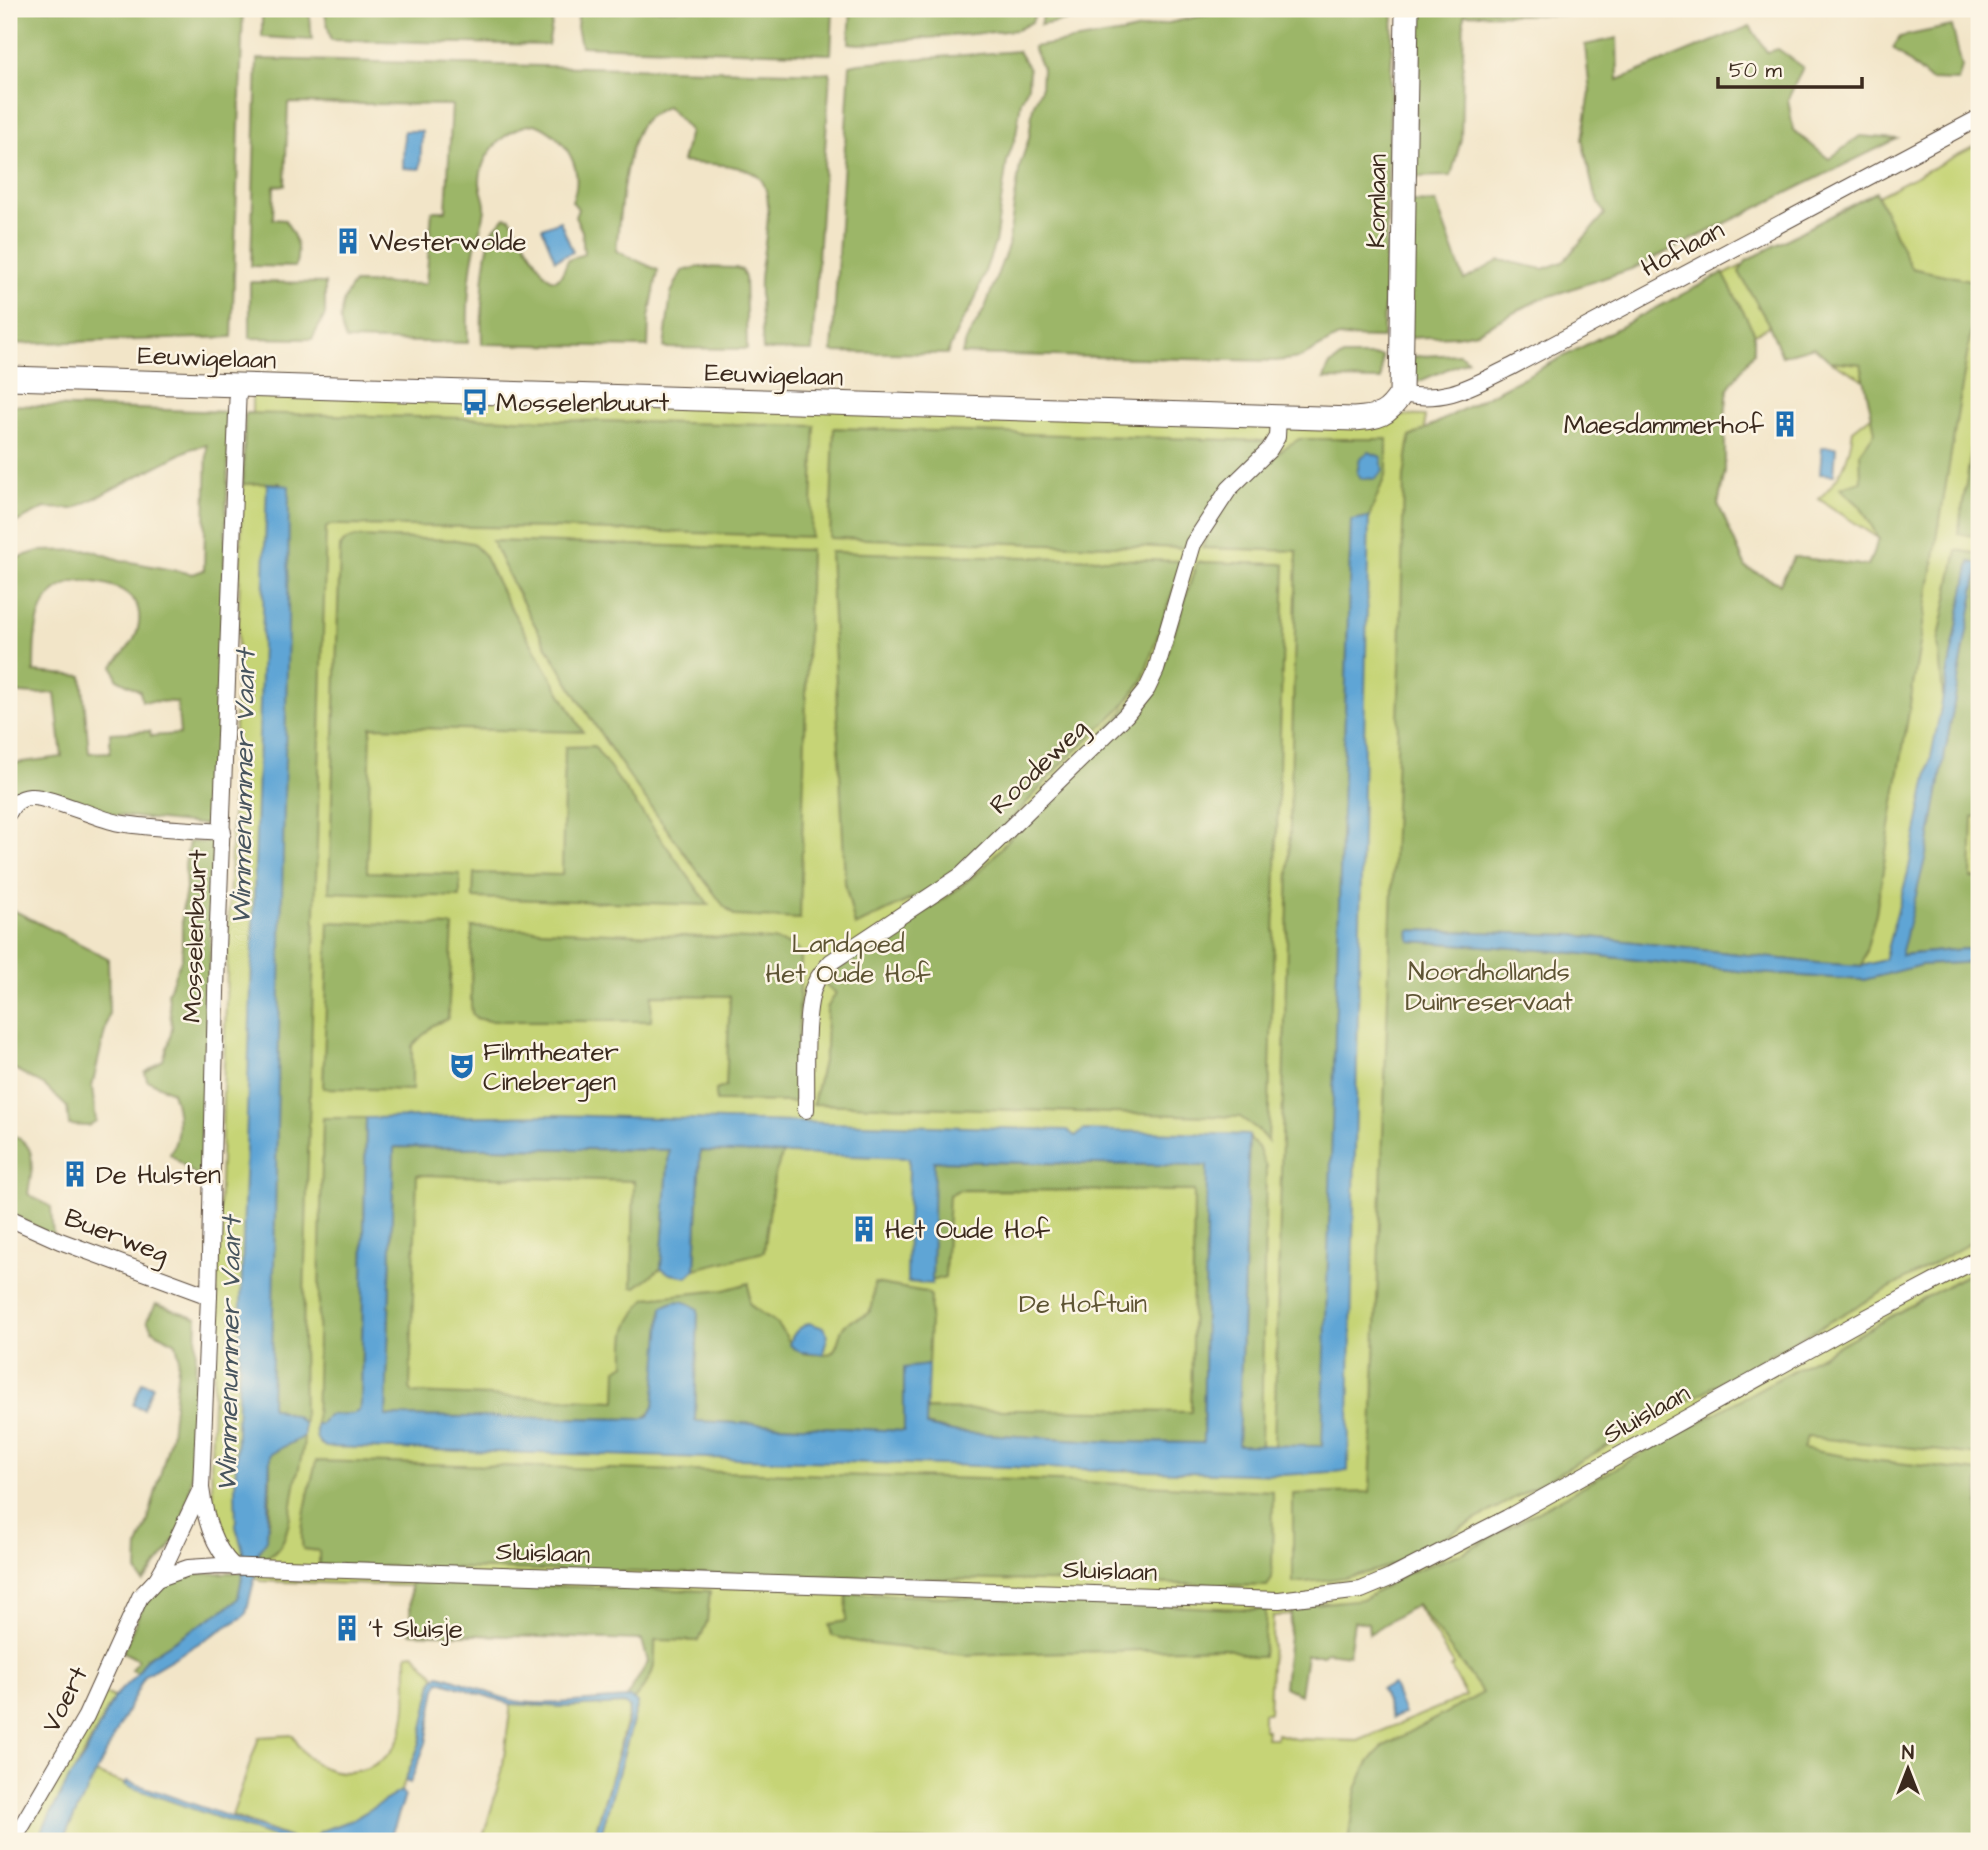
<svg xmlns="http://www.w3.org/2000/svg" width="1988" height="1850" viewBox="0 0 1988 1850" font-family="'Architects Daughter',sans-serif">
  <rect width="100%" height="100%" fill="#fcf5e5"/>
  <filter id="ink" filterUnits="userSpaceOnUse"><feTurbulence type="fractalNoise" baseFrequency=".0143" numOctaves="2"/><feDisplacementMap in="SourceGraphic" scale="14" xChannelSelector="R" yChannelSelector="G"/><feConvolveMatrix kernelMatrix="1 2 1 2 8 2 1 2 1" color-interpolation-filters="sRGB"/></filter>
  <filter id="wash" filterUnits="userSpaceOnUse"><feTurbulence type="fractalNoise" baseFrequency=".00686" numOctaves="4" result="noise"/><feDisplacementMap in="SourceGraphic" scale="28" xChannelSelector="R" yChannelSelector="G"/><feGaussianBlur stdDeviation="1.57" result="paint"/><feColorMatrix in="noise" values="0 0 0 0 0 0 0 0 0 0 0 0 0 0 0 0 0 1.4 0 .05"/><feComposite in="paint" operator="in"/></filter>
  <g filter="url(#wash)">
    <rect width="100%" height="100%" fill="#f2e5c8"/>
    <g fill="#c6d476" stroke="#807f4a" stroke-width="2" fill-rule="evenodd">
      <path d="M 1979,144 L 1979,1841 L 599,1841 L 638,1704 L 633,1700 C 653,1679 656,1668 655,1640 L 411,1633 L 410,1586 L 260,1581 L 258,1578 L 246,1578 L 247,1562 C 212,1534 213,1505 211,1464 L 245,415 L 252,415 L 252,393 L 1425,416 L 1423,483 L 1432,440 L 1476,402 ZM 1775,322 L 1779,329 L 1782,356 L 1814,347 L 1830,361 L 1868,382 L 1872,415 L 1853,430 C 1849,461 1841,477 1819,499 L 1879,539 L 1868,566 L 1794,557 L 1780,584 L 1746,568 L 1718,504 L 1725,472 L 1725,416 L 1728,388 L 1754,352 L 1752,336 ZM 1401,1580 L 1454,1665 L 1451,1668 L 1466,1696 L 1358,1741 L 1295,1739 L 1277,1734 L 1276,1738 L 1266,1738 L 1267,1730 L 1263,1729 L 1263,1713 L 1269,1713 L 1273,1616 L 1336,1613 Z"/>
      <path d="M 414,1653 L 434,1675 L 434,1679 L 420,1743 L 401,1791 L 354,1819 L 321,1831 L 310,1841 L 293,1841 L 293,1839 L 232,1816 L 259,1737 L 293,1735 C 297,1743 301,1751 308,1757 C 336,1785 388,1772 401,1734 C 409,1709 406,1680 407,1654 Z"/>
      <path d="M 106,1694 L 114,1697 C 89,1746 62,1793 36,1841 L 19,1841 L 101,1695 Z"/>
      <path d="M 511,1704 L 565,1707 L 624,1704 L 630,1708 L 593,1841 L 482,1841 L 502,1772 Z"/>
      <path d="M 95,1773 L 284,1841 L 62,1841 Z"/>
    </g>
    <g fill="#9cb667" stroke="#6c7042" stroke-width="2" fill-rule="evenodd">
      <path d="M 9,9 L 243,9 L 232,337 L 9,344 Z"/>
      <path d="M 262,9 L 309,9 L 312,40 L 262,37 Z"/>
      <path d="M 324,9 L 555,9 L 548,45 L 331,40 Z"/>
      <path d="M 579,9 L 833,9 L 831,54 L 581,46 L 577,27 Z"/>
      <path d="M 851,9 L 1037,9 L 1032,22 L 1017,30 L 860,44 L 849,43 Z"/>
      <path d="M 1044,9 L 1135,9 L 1040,25 Z"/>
      <path d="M 1233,9 L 1393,9 L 1383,338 L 1338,337 L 1300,358 L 1276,361 L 962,354 L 966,341 L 985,308 L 1008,246 L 1020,165 L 1029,138 L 1033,106 L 1041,89 L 1042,68 L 1033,47 L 1123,33 Z"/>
      <path d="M 1420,9 L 1582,9 L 1566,15 L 1464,14 L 1461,139 L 1451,176 L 1413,177 Z"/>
      <path d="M 1750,26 L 1767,52 L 1778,49 L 1803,67 L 1788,99 L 1793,130 L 1829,159 L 1860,136 L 1897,139 L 1634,268 L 1538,300 L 1477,332 L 1456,336 L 1406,338 L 1412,202 L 1436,203 L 1464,280 L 1500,260 L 1543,269 L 1563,262 L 1605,214 L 1594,193 L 1582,139 L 1590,93 L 1585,45 L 1617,38 L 1618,80 Z"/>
      <path d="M 1952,26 L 1962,67 L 1958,81 L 1930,80 L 1893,48 L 1900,37 Z"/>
      <path d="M 1018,51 L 1029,69 L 1028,86 L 1021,101 L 1016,135 L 1007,161 L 995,243 L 974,302 L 960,325 L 947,354 L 832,352 L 850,65 L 859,63 Z"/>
      <path d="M 257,59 L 830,73 L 812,351 L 763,350 C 762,326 759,303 760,279 C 761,256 780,190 756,175 C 737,162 705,165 682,162 L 690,131 L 667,106 C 660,110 649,115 644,121 C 625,142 619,221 616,251 L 658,270 L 649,318 L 648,347 L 482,344 C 481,317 482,252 494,229 C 496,225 502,221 505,217 L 510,218 L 544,273 L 551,279 L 556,280 L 562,274 L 568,260 L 584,254 L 582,231 L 575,217 L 578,209 L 572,201 C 586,169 565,136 535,124 C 507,127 480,153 480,182 C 480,191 486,200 485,209 C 484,221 478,234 475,246 C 468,278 467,310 468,343 L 346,340 C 336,321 341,299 354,283 L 426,284 L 432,211 L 446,211 L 452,105 L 288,103 L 285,185 L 274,186 L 273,219 L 285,220 C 295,236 301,248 295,267 L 251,266 Z"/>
      <path d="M 1876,192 L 1911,268 L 1979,282 L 1876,913 L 1862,966 L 1817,963 L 1574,935 L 1410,930 L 1410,941 L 1555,951 L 1756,973 L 1864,980 L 1921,965 L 1979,962 L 1979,1238 L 1400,1562 C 1365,1576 1331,1580 1293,1583 L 1293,1494 L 1370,1492 L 1400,667 L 1404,477 L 1410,437 L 1723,273 L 1754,332 L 1754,352 L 1728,388 L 1725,416 L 1725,472 L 1718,504 L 1746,568 L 1780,584 L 1794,557 L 1868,566 L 1879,539 L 1861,507 L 1840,488 L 1861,481 L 1860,453 L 1875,432 L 1861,364 L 1830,361 L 1814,347 L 1782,356 L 1769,325 L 1739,272 L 1746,261 Z"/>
      <path d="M 698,267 L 736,268 L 742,270 L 745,278 L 747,349 L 664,348 L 671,293 L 682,271 Z"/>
      <path d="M 250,282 L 325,283 L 325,315 L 312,339 L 250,338 Z"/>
      <path d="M 1459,354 L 1468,360 L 1404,388 L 1405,357 Z"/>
      <path d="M 1343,356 L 1382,356 L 1381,380 L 1324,379 L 1329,366 Z"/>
      <path d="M 1979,402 L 1979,503 L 1973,536 L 1958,534 Z"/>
      <path d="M 9,405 L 230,412 L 215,826 L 115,815 L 30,789 L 9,795 L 9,767 L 15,763 L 62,757 L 55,693 L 34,694 L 9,692 L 9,567 L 20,557 L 39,551 L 91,550 L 120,560 L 193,574 L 204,570 L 207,445 L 190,449 L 74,509 L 45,508 L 9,526 ZM 79,581 C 111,582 151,592 136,635 C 132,645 120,657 113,666 L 117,679 L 140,691 L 142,701 L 177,702 L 180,734 L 151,736 L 150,731 L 110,733 L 110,752 L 89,753 L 82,676 L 34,672 C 34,635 34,588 79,581 Z"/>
      <path d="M 245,413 L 815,426 L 811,537 L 553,528 L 340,525 L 329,525 L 326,528 L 303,1335 L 304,1424 L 295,1416 L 272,1408 L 271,1404 L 280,483 L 243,484 Z"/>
      <path d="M 834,428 L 1266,441 L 1187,548 L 830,538 Z"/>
      <path d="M 1299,439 L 1387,439 L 1387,471 L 1369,517 L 1351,521 L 1323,1446 L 1274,1446 L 1297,551 L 1202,548 C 1219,503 1258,462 1299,439 Z"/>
      <path d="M 356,537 L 456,540 L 472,543 L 484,555 L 506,600 L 583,732 L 371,727 L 367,872 L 460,874 L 460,897 L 329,892 L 340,547 L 346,540 Z"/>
      <path d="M 492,541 L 810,550 L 800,919 L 735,916 L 723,905 C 634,787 555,676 492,541 Z"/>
      <path d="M 1957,550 L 1979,554 L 1979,816 L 1973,817 L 1971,878 L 1979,878 L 1979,950 L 1963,949 L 1900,955 L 1929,843 L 1979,565 L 1970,562 L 1943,697 L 1938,642 Z"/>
      <path d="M 830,552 L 1183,561 L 1142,682 L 1122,707 L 1063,763 L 998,834 L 949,881 L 855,926 L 845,883 Z"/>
      <path d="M 1197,562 L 1285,564 L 1268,1142 L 1257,1129 L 1240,1117 L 813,1104 L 826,1048 L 827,1008 L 836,993 L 823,983 L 831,973 L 950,895 L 983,868 L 1163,667 Z"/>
      <path d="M 594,746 L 709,905 L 473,898 L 474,873 L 562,875 L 565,747 Z"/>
      <path d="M 189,842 L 214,842 L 202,1181 L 170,1154 C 181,1136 179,1111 172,1092 L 147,1080 L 145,1073 L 163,1060 L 169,1042 L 172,1029 L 168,993 L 182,957 L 182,912 L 186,889 L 185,865 Z"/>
      <path d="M 13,910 L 108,958 L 109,1014 L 92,1087 L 96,1121 L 88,1126 L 69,1125 L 67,1107 L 45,1086 L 9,1066 L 9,927 Z"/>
      <path d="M 329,922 L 453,926 L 448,1019 L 433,1025 L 412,1046 L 412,1090 L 323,1088 Z"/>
      <path d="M 472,927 L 773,940 L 792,945 L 799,951 L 801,958 L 796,1102 L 716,1101 L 716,1090 L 726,1086 L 730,996 L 652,995 L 651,1021 L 489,1021 L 476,1018 L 472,1013 L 471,1004 Z"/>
      <path d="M 323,1118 L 366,1118 L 361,1404 L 360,1411 L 352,1414 L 328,1415 L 321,1424 L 316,1424 Z"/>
      <path d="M 9,1134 C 40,1144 32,1167 28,1194 L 51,1207 L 53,1237 L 9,1212 Z"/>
      <path d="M 1249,1135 L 1251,1140 L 1258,1147 L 1266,1167 L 1261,1446 L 1238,1445 Z"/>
      <path d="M 394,1147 L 669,1150 L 661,1268 L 636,1287 L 632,1287 L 634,1181 L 417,1175 L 410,1388 L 413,1393 L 616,1401 L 617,1369 L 625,1364 C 624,1329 625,1326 646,1298 L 724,1290 L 749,1283 L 749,1303 C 756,1311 762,1314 771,1319 C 792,1332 784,1357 820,1354 C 824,1354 827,1354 831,1353 C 839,1349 838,1332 845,1325 C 849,1320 853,1320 859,1318 C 877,1313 872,1299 874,1283 L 926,1292 L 931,1296 L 928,1365 L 905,1369 L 904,1431 L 695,1421 L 698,1309 L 653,1411 L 642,1419 L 386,1416 Z"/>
      <path d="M 700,1151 L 783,1153 L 774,1177 L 764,1252 L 695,1269 Z"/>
      <path d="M 933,1161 L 1208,1166 L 1203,1443 L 1115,1442 L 953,1432 L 926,1425 L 926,1409 L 1191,1412 L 1194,1191 L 959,1190 L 949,1195 L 945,1277 L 932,1281 Z"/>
      <path d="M 1979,1268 L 1979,1455 L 1807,1437 L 1803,1449 L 1862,1459 L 1979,1472 L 1979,1841 L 1348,1841 C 1354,1805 1354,1771 1384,1746 L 1483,1693 L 1417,1604 L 1369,1634 L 1368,1623 L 1354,1621 L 1349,1655 L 1327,1652 L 1323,1655 L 1306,1655 L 1300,1695 L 1284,1687 L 1292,1606 L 1365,1599 L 1407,1573 L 1462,1553 Z"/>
      <path d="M 156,1304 L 197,1318 L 192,1474 L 189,1492 L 180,1528 L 168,1551 L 143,1582 L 137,1571 L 138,1546 L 147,1524 L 171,1435 L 179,1356 L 176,1343 L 152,1330 L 147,1320 Z"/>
      <path d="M 304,1436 C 304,1454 298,1468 295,1486 C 290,1509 291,1558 257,1559 C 260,1547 267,1536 269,1523 C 271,1501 270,1477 270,1455 C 278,1448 293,1443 304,1436 Z"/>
      <path d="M 316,1461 L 1059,1481 L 1273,1491 L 1272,1579 L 1267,1586 L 319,1565 L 319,1551 L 303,1549 C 298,1528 311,1485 316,1461 Z"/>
      <path d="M 243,1572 L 238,1598 L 234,1603 L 146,1659 L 138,1673 L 132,1670 L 138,1661 L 137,1659 L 123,1652 C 131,1635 138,1612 149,1597 C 171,1569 212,1574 243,1572 Z"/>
      <path d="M 411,1582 L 710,1591 L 707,1622 L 699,1641 L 655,1640 C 656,1668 653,1679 633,1700 L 626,1698 L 648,1662 L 642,1640 L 410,1633 Z"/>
      <path d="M 847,1593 L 1266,1610 L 1263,1657 L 1254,1657 L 1224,1648 L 964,1655 L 862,1643 L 832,1636 L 829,1624 L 846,1621 Z"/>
    </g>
    <g fill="#5fa5d5" stroke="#4d687a" stroke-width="2" fill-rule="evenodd">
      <path d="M 404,131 L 422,131 L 420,169 L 403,168 Z"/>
      <path d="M 560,221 L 573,252 L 555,260 L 542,228 Z"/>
      <path d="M 1822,447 L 1836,447 L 1834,475 L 1820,474 Z"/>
      <path d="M 1369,452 L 1381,457 L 1383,471 L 1375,479 L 1361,478 L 1357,473 L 1360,458 Z"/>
      <path d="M 267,483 L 289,486 L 288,621 L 271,1404 L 272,1408 L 295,1416 L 304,1424 L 304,1436 C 293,1443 278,1448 270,1455 L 267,1540 L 259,1551 L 257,1559 L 243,1559 L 243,1551 L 236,1527 L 235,1490 Z"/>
      <path d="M 1369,517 L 1348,1471 L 1283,1475 L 326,1447 C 315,1442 315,1435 316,1424 L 321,1424 L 328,1415 L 352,1414 L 359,1411 L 361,1404 L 366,1118 L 557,1115 L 1067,1130 L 1075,1136 L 1084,1130 L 1249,1135 L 1238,1445 L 1322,1446 L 1351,520 ZM 394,1147 L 669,1150 L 661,1268 L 670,1274 L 687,1277 L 695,1269 L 700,1151 L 909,1158 L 907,1282 L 932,1284 L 934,1161 L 1207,1166 L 1203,1443 L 1115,1442 L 953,1432 L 926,1426 L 928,1365 L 904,1368 L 904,1431 L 695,1421 L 698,1309 C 685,1299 676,1299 662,1307 L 654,1406 L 649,1416 L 641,1419 L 386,1416 Z"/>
      <path d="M 1970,562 L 1979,564 L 1929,843 L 1901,955 L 1963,949 L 1979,950 L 1979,962 L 1921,965 L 1864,980 L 1756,973 L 1555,951 L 1410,941 L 1409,930 L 1574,935 L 1817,963 L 1862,966 L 1884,960 L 1908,872 Z"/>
      <path d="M 809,1323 L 824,1328 L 828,1335 L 823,1354 L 800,1352 L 790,1345 C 792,1332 799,1328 809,1323 Z"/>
      <path d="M 142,1382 L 153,1386 L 143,1409 L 133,1405 Z"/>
      <path d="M 243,1572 L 256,1573 L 246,1613 L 243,1617 L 145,1675 L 62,1841 L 36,1841 L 70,1777 L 84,1757 L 114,1697 L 138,1673 L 146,1659 L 234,1603 L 238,1598 Z"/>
      <path d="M 439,1675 C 465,1681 490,1696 516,1701 C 552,1707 594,1699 630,1698 L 638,1703 L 599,1841 L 593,1841 L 628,1722 L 630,1708 L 624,1704 L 565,1707 L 511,1704 L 440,1681 L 436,1688 L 426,1743 L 410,1783 L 405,1781 L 420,1743 L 432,1685 L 434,1679 Z"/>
      <path d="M 1393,1685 L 1404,1714 L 1392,1718 L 1381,1689 Z"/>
      <path d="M 127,1781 L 293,1839 L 293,1841 L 284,1841 L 125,1785 Z"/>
      <path d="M 401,1791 L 405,1796 L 389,1841 L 310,1841 L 321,1831 L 354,1819 Z"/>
    </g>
  </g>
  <g filter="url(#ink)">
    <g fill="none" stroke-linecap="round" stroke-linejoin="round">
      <g stroke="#564638" stroke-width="18">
        <g id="minor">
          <path d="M 1401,394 C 1448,403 1471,386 1511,367 L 1979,118"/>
          <path d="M 9,812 C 13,803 20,798 30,797 C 47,795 97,819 119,823 C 153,829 189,829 223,832"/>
          <path d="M 806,1110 C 807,1078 803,1011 815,984 C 818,976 825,969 831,962 L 962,875 L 1126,715 L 1147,689 L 1156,670 L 1193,544 L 1229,489 L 1269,450 L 1277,437 L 1278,415"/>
          <path d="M 9,1218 L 60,1241 L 209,1296"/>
          <path d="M 234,1567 C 212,1546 205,1517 201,1488 L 209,1296 L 217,950 L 238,386"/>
          <path d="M 157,1579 L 188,1568 L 219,1566 L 1279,1600 L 1361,1590 L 1390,1578 L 1507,1518 L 1866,1318 L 1979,1258"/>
          <path d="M 13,1841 L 86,1716 L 140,1597 L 157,1579 L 165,1565 L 200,1491"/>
        </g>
      </g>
      <g stroke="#564638" stroke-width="25">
        <path id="secondary" d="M 9,378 L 1354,419 C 1379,417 1387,416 1401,394 L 1407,9"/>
      </g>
      <use href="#minor" stroke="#fff" stroke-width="16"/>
      <use href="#secondary" stroke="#fff" stroke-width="23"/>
    </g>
  </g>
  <defs>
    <g id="building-bare" transform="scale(2.1)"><path d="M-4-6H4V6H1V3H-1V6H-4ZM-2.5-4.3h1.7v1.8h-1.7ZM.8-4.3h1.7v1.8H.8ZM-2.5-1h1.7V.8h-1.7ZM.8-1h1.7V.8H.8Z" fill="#1f6fb2" stroke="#fcf5e5" stroke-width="2.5" paint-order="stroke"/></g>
    <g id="bus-bare" transform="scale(2.1)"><path d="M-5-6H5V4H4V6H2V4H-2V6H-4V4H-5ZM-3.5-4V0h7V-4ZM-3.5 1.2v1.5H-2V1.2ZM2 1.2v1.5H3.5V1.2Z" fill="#1f6fb2" stroke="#fcf5e5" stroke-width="2.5" paint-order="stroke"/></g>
    <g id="theatre-bare" transform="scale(2.1)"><path d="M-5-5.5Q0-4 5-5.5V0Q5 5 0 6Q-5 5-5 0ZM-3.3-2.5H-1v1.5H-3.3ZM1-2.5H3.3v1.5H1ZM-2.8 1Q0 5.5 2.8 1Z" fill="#1f6fb2" stroke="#fcf5e5" stroke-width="2.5" paint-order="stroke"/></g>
  </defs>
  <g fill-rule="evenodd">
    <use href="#building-bare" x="348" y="241"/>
    <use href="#bus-bare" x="475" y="402"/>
    <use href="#building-bare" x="1785" y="424"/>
    <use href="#theatre-bare" x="462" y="1066"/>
    <use href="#building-bare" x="75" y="1174"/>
    <use href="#building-bare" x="864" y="1229"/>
    <use href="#building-bare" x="347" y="1628"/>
  </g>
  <g text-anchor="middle" stroke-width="5" stroke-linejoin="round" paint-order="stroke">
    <g font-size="26" fill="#3b2a1e" stroke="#fcf5e5">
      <text transform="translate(1376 201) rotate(-89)" y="9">Komlaan</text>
      <text transform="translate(1682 248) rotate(-28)" y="9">Hoflaan</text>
      <text transform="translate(207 357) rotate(2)" y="9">Eeuwigelaan</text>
      <text transform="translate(774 374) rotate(2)" y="9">Eeuwigelaan</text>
      <text transform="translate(1038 766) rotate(-44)" y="9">Roodeweg</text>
      <text transform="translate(194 936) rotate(-88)" y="9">Mosselenbuurt</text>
      <text transform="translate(117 1235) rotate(21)" y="9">Buerweg</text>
      <text transform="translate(1646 1413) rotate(-29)" y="9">Sluislaan</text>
      <text transform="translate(543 1552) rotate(2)" y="9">Sluislaan</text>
      <text transform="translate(1110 1570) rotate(2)" y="9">Sluislaan</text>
      <text transform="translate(64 1699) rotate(-63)" y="9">Voert</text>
    </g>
    <g font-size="26" fill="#3b2a1e" stroke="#fcf5e5" text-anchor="start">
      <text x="369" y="250">Westerwolde</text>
      <text x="496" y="411">Mosselenbuurt</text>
      <text x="1764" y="433" text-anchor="end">Maesdammerhof</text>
      <text x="483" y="1060">Filmtheater<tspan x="483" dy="30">Cinebergen</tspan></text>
      <text x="96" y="1183">De Hulsten</text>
      <text x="885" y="1238">Het Oude Hof</text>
      <text x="368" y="1637">'t Sluisje</text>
    </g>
    <g font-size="26" fill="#5e5434" stroke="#fcf5e5">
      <text x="848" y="952">Landgoed<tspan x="848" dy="30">Het Oude Hof</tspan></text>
      <text x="1489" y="980">Noordhollands<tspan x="1489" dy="30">Duinreservaat</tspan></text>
      <text x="1083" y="1312">De Hoftuin</text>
    </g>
    <g font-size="28" font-style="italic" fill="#48555e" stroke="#fcf5e5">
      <text transform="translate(242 787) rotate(-89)" y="10">Wimmenummer Vaart</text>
      <text transform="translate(228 1354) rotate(-89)" y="10">Wimmenummer Vaart</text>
    </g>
  </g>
  <rect width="1988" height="1850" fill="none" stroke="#fcf5e5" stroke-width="35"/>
  <g transform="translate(1908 1769)" stroke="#fcf5e5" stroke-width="5" paint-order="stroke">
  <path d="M0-5L12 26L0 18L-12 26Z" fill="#3b2a1e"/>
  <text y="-10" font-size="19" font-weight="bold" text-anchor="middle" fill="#3b2a1e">N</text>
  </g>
  <path d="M1718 77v10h144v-10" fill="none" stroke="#3b2a1e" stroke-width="3.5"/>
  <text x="1729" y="77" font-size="21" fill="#3b2a1e" stroke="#fcf5e5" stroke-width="5" paint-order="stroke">50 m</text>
</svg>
